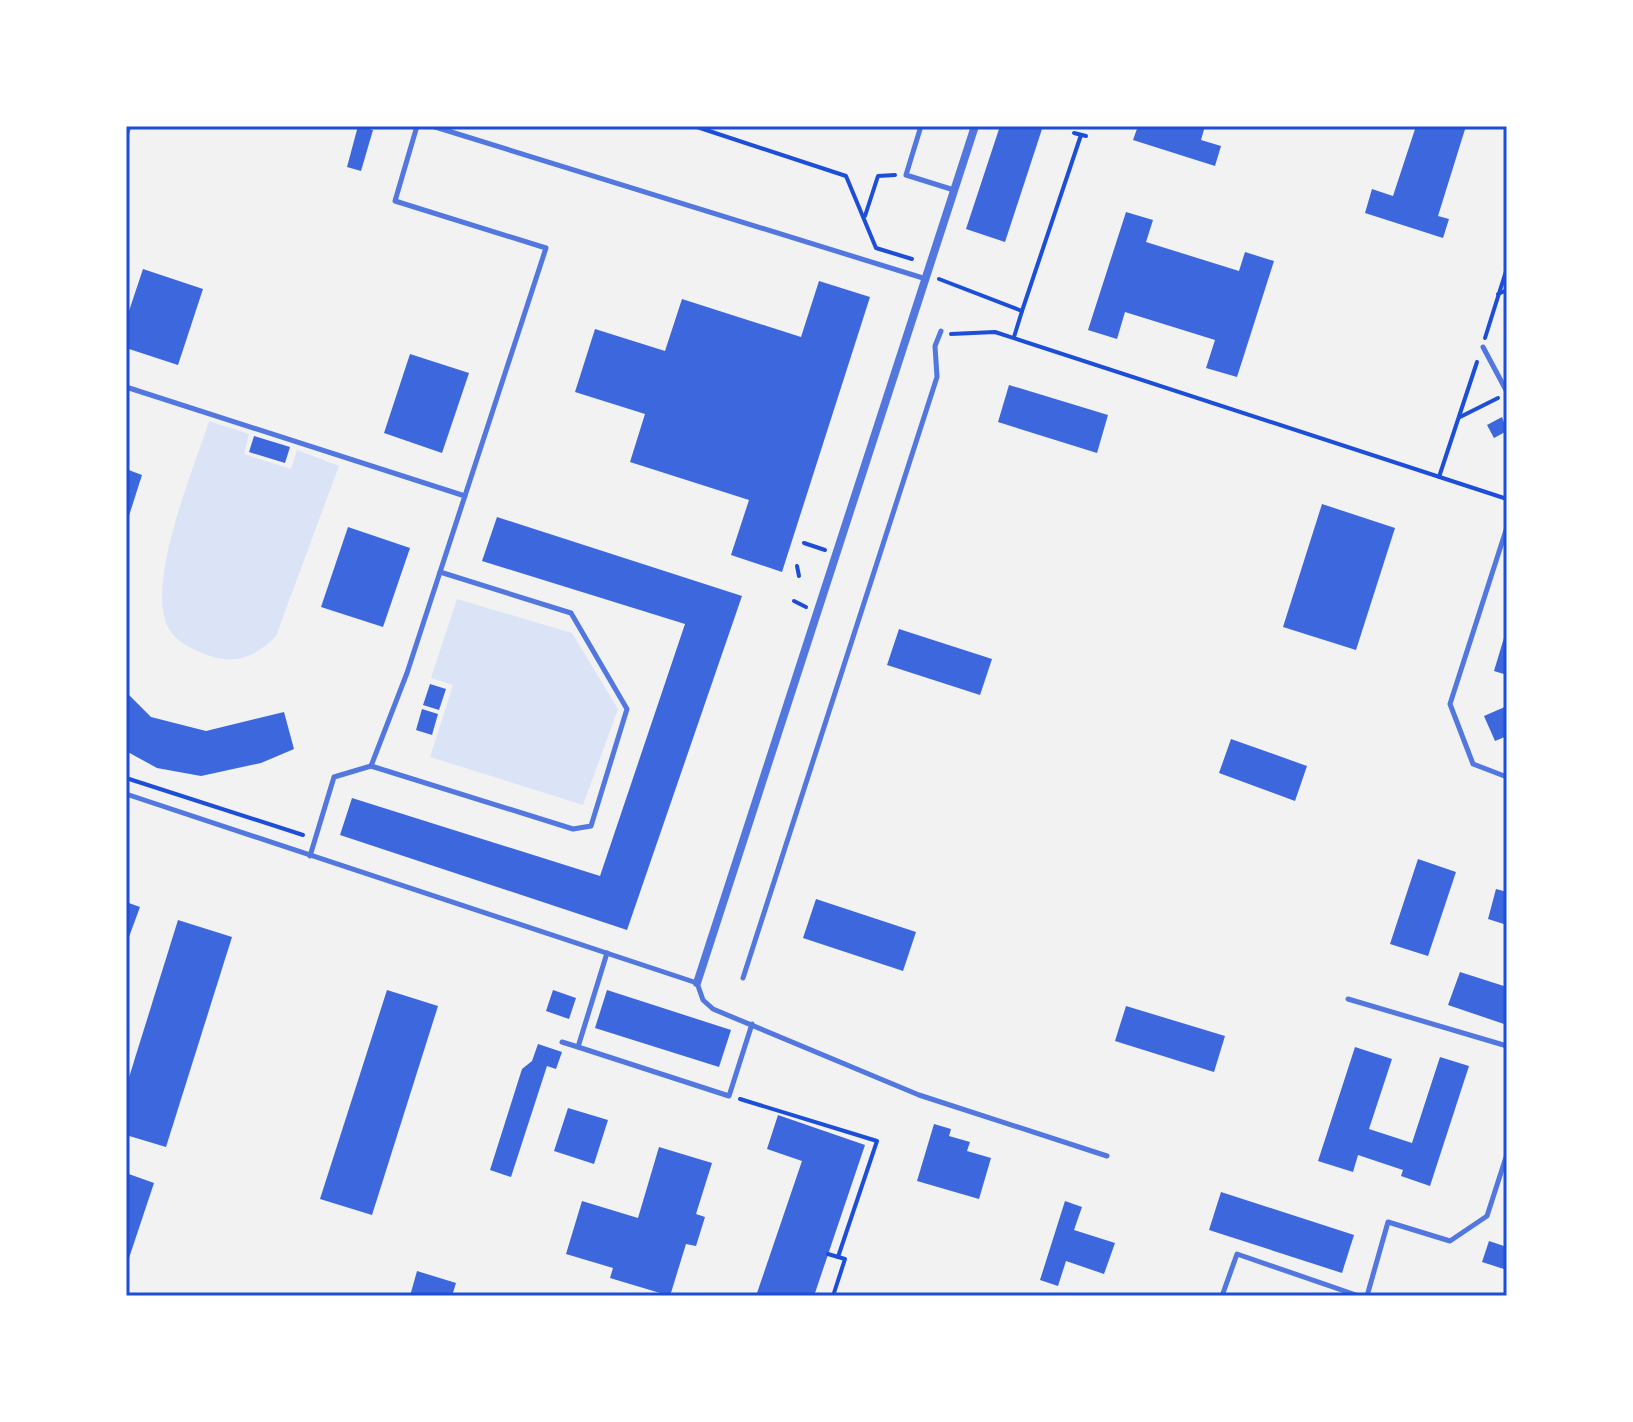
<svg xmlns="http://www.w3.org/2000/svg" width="1633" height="1422" viewBox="0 0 1633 1422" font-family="Inter,sans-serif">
  <rect width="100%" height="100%" fill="#f2f2f2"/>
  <g fill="#dbe4f7">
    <path d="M 209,421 L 249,434 L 244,454 L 291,469 L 297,450 L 339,466 L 276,636 C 258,655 237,665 210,656 C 196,651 177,643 169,629 C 144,585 194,469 209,421 Z"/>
    <path d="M 457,599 L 572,633 L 618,709 L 583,805 L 430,757 L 453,685 L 431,678 Z"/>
  </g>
  <g fill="#3d67dc">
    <path d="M 358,126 L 373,130 L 361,171 L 347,167 Z"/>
    <path d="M 1000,126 L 1043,126 L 1005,242 L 966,229 Z"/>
    <path d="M 1138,126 L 1205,126 L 1201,140 L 1221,146 L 1215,166 L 1133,140 Z"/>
    <path d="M 1416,126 L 1466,126 L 1438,216 L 1449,219 L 1443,238 L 1365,213 L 1372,189 L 1393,196 Z"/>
    <path d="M 1126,212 L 1153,220 L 1146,242 L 1239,271 L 1245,252 L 1274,261 L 1237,377 L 1206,368 L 1215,340 L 1125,312 L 1117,339 L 1088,330 Z"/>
    <path d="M 143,269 L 203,289 L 178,365 L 126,348 L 126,320 Z"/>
    <path d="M 819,281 L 870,297 L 782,572 L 731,555 L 749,500 L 630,462 L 645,414 L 575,392 L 595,329 L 665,351 L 682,299 L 801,337 Z"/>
    <path d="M 410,354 L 469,373 L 442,453 L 384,433 Z"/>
    <path d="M 1009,385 L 1108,415 L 1097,453 L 998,422 Z"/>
    <path d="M 1502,417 L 1507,431 L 1494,438 L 1487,425 Z"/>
    <path d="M 254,436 L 290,447 L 285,463 L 249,452 Z"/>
    <path d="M 126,469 L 142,475 L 127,522 L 126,522 Z"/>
    <path d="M 1322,504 L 1395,528 L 1356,650 L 1283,627 Z"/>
    <path d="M 497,517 L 742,596 L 627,930 L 340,835 L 352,798 L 600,876 L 685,624 L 482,561 Z"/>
    <path d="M 348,527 L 410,548 L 383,627 L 321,607 Z"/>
    <path d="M 899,629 L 992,659 L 980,695 L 887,665 Z"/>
    <path d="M 1506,631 L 1507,631 L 1507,675 L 1494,671 Z"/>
    <path d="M 430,684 L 446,689 L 439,710 L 423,705 Z"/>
    <path d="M 126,692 L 151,717 L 206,731 L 284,712 L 294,749 L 261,763 L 201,776 L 157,768 L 126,751 Z"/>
    <path d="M 1507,706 L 1507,736 L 1495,741 L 1484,716 Z"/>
    <path d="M 422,709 L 438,714 L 432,735 L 416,730 Z"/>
    <path d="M 1231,739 L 1307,766 L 1295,801 L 1219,773 Z"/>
    <path d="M 1418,859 L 1456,872 L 1428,956 L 1390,944 Z"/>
    <path d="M 1496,889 L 1507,892 L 1507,925 L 1488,919 Z"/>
    <path d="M 816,899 L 916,932 L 903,971 L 803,938 Z"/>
    <path d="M 126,902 L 140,907 L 126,945 Z"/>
    <path d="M 178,920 L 232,937 L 166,1147 L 126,1135 L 126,1087 Z"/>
    <path d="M 1460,972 L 1507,987 L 1507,1025 L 1448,1005 Z"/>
    <path d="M 387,990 L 438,1006 L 372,1215 L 320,1199 Z"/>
    <path d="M 553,990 L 576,998 L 569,1019 L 546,1011 Z"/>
    <path d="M 607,990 L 731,1030 L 719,1067 L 595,1028 Z"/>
    <path d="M 1126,1006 L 1225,1036 L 1214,1072 L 1115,1041 Z"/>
    <path d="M 538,1044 L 562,1052 L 556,1069 L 547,1066 L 511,1177 L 490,1170 L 522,1069 L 532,1061 Z"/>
    <path d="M 1355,1047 L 1392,1059 L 1369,1129 L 1412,1143 L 1440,1057 L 1469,1066 L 1430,1186 L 1401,1176 L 1403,1170 L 1358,1155 L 1353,1172 L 1318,1161 Z"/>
    <path d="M 568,1108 L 608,1120 L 594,1164 L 554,1151 Z"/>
    <path d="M 778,1115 L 865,1145 L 814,1296 L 756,1296 L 802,1161 L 767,1149 Z"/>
    <path d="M 934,1124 L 951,1129 L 949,1136 L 970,1142 L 967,1151 L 991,1158 L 979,1199 L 917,1181 Z"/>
    <path d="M 659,1147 L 712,1163 L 696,1214 L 705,1217 L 696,1246 L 686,1244 L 670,1296 L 610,1278 L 613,1268 L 566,1254 L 582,1201 L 638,1218 Z"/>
    <path d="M 126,1173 L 154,1183 L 127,1264 L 126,1264 Z"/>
    <path d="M 1221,1192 L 1354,1235 L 1342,1273 L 1209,1230 Z"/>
    <path d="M 1065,1201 L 1082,1207 L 1074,1230 L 1115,1243 L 1104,1274 L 1066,1261 L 1058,1286 L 1040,1280 Z"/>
    <path d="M 1489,1241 L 1507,1247 L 1507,1270 L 1482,1262 Z"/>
    <path d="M 417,1271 L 456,1283 L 452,1296 L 410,1296 Z"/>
  </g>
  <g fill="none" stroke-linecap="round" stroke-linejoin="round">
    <g stroke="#1d4ed8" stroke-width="4">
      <path d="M 694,126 L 846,176 L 876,248 L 912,259"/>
      <path d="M 1074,133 L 1086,136"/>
      <path d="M 865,216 L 878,176 L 895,175"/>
      <path d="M 939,279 L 1022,311 L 1014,337"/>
      <path d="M 1498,294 L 1507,290"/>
      <path d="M 1022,311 L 1081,135"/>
      <path d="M 951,334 L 995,332 L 1507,499"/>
      <path d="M 1485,338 L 1507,268"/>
      <path d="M 1460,417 L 1498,398"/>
      <path d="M 1439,477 L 1477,362"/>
      <path d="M 804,543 L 825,550"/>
      <path d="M 797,566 L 799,576"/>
      <path d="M 794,601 L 806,607"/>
      <path d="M 126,778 L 303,835"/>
      <path d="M 740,1099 L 877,1141 L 838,1257"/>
      <path d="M 828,1254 L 845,1259 L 833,1296"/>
    </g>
    <g stroke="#5277de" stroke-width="5">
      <path d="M 432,126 L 923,278"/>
      <path d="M 921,126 L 906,175 L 954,190"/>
      <path d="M 126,136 L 129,126"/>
      <path d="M 1483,347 L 1507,392"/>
      <path d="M 126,387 L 465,496"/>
      <path d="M 1507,527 L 1450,704 L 1473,764 L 1507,777"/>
      <path d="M 371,766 L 573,829 L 591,826 L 627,709 L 571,613 L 440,572"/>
      <path d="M 126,794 L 697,983 L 703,1000 L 713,1009 L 919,1095 L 1107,1156"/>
      <path d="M 310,856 L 334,777 L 371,766 L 407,673 L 546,248 L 395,201 L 417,126"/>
      <path d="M 607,953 L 578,1047 L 729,1096 L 752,1024"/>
      <path d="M 743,978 L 937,377 L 935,346 L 941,331"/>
      <path d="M 1348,999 L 1507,1046"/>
      <path d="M 562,1042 L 578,1047"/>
      <path d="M 1222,1296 L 1237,1254 L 1359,1296"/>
      <path d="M 1367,1296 L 1388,1222 L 1450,1241 L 1487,1216 L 1507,1154"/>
    </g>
    <path stroke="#5277de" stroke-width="8" d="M 697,983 L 975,126"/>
  </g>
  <rect width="1633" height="1422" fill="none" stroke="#ffffff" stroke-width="256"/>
  <rect x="128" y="128" width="1377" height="1166" fill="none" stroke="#1d4ed8" stroke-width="3"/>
</svg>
